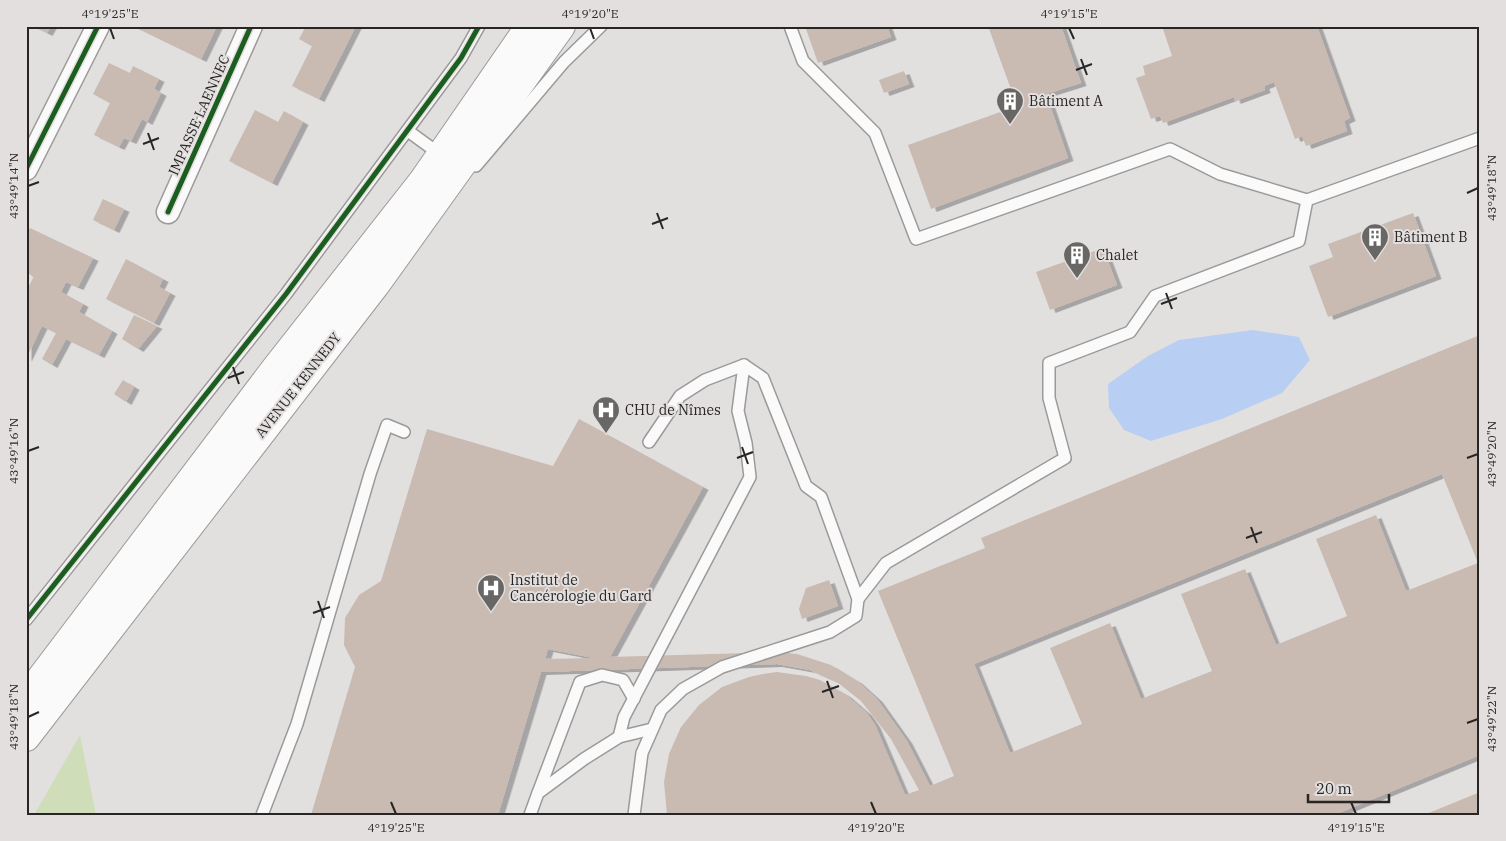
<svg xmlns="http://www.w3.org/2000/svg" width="1506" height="841" viewBox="0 0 1506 841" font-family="'IBM Plex Serif',serif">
  <defs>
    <filter id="shadow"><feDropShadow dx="5.5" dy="3" stdDeviation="0" flood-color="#0004"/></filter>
  </defs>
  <rect width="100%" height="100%" fill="#e2e0df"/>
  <path fill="#cfddb9" d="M 80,735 L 96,815 L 34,815 Z"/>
  <path fill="#b8cff3" d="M 1253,330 L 1299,337 L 1310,360 L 1282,393 L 1222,419 L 1151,441 L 1124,430 L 1109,408 L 1108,384 L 1148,356 L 1179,340 Z"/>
  <g fill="#c9bab2" fill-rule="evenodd" filter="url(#shadow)">
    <path d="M 33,26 L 51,26 L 47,33 Z"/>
    <path d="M 133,26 L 217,26 L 201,59 Z"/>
    <path d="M 306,26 L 356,26 L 319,99 L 292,86 L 312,46 L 299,39 Z"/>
    <path d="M 805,26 L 887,26 L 891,37 L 818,63 Z"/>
    <path d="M 988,26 L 1061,26 L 1081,83 L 1046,94 L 1068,158 L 931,209 L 908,145 L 1017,106 Z"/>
    <path d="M 1162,26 L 1317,26 L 1350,118 L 1344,121 L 1347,131 L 1306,146 L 1302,136 L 1295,139 L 1274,82 L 1264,86 L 1265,90 L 1235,101 L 1234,97 L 1163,123 L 1160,116 L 1151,119 L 1136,78 L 1145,75 L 1143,66 L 1172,56 Z"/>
    <path d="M 109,63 L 130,73 L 133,66 L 159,79 L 154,89 L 161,93 L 147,122 L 142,119 L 131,141 L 124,138 L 119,147 L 94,135 L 110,103 L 93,94 Z"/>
    <path d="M 904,71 L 909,84 L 884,93 L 879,80 Z"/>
    <path d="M 255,110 L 278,122 L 284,111 L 303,122 L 272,183 L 229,161 Z"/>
    <path d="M 103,199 L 124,209 L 114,230 L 93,220 Z"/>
    <path d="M 1413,213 L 1436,276 L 1328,317 L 1309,266 L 1333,257 L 1328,244 Z"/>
    <path d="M 30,228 L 93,258 L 78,287 L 66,282 L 61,292 L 83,304 L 79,312 L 112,331 L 99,355 L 66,339 L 52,365 L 42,359 L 56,333 L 42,326 L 26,359 L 26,292 L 34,276 L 26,273 L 26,236 Z"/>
    <path d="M 1103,248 L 1117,285 L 1050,310 L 1036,272 Z"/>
    <path d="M 126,259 L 163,279 L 159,287 L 170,293 L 154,323 L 106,299 Z"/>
    <path d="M 134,315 L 157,326 L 138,349 L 122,339 Z"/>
    <path d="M 1480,335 L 1480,755 L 1334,815 L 667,815 L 664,782 L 669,754 L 681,727 L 699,705 L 722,687 L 749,677 L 763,674 L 777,672 L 806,676 L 820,680 L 845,694 L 867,713 L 875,725 L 905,795 L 919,790 L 891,739 L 861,701 L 837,682 L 810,670 L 777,664 L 541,672 L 498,815 L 311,815 L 355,667 L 344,645 L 345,618 L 359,595 L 381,581 L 427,429 L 553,466 L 579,419 L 703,487 L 610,657 L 777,652 L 797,654 L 831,665 L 857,681 L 877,699 L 907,741 L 930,786 L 954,776 L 878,591 L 985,548 L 981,538 ZM 1442,474 L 1478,563 L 1406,591 L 1376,515 L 1316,539 L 1347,616 L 1276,645 L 1245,569 L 1181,594 L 1212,671 L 1141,699 L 1110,623 L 1050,648 L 1082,724 L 1010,753 L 974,664 ZM 548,649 L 594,658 L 545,659 Z"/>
    <path d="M 123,380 L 134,387 L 126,402 L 114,394 Z"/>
    <path d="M 829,580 L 838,606 L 802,619 L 799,609 L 806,588 Z"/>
    <path d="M 1480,792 L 1480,815 L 1424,815 Z"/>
  </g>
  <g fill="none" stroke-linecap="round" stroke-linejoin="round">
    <g stroke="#9c9a99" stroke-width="14">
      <g id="lane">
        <path d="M 790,26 L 803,61 L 875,133 L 916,239 L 1170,149 L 1220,174 L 1307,200 L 1480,138"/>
        <path d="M 408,131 L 441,155"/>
        <path d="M 476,166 L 564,62 L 601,26"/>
        <path d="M 649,442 L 680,396 L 705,380 L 744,365"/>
        <path d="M 858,599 L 886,563 L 1065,458 L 1049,398 L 1049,363 L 1130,332 L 1155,296 L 1299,241 L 1307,200"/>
        <path d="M 26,620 L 286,294 L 461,58 L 479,26"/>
        <path d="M 619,737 L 624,717 L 750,477 L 746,443 L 738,411 L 744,365 L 763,378 L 806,486 L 821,497 L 858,599 L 856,616 L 830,632 L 722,667 L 683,689 L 661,710 L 642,753 L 634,815"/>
        <path d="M 538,793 L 580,682 L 602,675 L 623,680 L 634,699"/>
        <path d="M 262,815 L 297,724 L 370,474 L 387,425 L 404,432"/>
        <path d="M 530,815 L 538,793 L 584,759 L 619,737 L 652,729"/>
      </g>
    </g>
    <g stroke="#9c9a99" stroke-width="25">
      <g id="street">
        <path d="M 26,169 L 98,26"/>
        <path d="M 168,212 L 251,26"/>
      </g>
    </g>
    <g stroke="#9c9a99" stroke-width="30">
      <g id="secondary">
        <path d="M 26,698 L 276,368 L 423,181 L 530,26"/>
        <path d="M 26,737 L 376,284 L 561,26"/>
      </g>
    </g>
    <use href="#lane" stroke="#fbfafa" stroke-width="11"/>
    <use href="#street" stroke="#fbfafa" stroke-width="22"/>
    <use href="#secondary" stroke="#fbfafa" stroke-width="28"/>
    <g stroke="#e3dfde" stroke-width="8">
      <g id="cycleway">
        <path d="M 26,169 L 98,26"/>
        <path d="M 168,212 L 251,26"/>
        <path d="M 26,620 L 286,294 L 461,58 L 479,26"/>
      </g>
    </g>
    <use href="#cycleway" stroke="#1b5e20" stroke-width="5"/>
  </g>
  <path fill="none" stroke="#272625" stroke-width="2" d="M 110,28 L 114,39M 590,28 L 594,39M 1069,28 L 1074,39M 1081,59 L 1087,75M 1076,70 L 1092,64M 148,133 L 154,150M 143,144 L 159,138M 28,186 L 39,182M 1467,193 L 1478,188M 657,213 L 663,229M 652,224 L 668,218M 1166,293 L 1172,309M 1161,304 L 1177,298M 233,367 L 239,384M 228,378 L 244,372M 742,447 L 748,464M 28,451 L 39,447M 737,458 L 753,452M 1467,458 L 1478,454M 1251,527 L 1257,543M 1246,538 L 1262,532M 318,601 L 324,618M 313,613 L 330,607M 827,681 L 833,698M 822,692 L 839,686M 28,717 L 39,712M 1467,723 L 1478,719M 391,802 L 396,814M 871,802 L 876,814M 1351,802 L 1356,814"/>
  <defs>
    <g id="building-pin" transform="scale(1.4375)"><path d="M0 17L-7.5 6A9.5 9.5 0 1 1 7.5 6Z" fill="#686766" stroke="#e3dfde"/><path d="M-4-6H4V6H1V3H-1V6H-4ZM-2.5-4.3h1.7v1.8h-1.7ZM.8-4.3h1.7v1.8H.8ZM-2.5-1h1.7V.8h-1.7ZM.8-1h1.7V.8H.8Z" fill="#fff"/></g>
    <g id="hospital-pin" transform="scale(1.4375)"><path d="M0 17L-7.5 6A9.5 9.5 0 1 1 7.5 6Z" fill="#686766" stroke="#e3dfde"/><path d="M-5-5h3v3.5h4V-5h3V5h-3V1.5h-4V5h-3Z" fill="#fff"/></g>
  </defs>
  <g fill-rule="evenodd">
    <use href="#building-pin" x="1010" y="101"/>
    <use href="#building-pin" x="1375" y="237"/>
    <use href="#building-pin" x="1077" y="255"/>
    <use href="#hospital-pin" x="606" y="410"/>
    <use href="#hospital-pin" x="491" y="588"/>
  </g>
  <g text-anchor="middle" stroke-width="4" stroke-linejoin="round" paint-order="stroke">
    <g font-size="14" fill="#272625" stroke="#e3dfde" text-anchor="start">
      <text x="1029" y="106">Bâtiment A</text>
      <text x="1394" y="242">Bâtiment B</text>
      <text x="1096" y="260">Chalet</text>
      <text x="625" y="415">CHU de Nîmes</text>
      <text x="510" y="585">Institut de<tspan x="510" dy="16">Cancérologie du Gard</tspan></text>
    </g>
    <g font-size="14" fill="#272625" stroke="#e3dfde">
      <text transform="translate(199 115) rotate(-66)" y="5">IMPASSE LAENNEC</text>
      <text transform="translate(298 385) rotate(-52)" y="5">AVENUE KENNEDY</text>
    </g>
  </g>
  <rect width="1506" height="841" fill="none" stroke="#e3dfde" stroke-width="55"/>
  <path d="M1308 794v8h81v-8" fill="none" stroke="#272625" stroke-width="2.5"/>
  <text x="1316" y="794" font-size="15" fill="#272625" stroke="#e3dfde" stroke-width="4" paint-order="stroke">20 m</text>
  <rect x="28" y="28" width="1450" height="786" fill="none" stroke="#272625" stroke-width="2"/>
  <g font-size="12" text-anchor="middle" fill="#272625">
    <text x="110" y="18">4°19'25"E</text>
    <text x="590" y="18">4°19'20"E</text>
    <text x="1069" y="18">4°19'15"E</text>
    <text transform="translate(14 186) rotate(-90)" y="4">43°49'14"N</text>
    <text transform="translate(1492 188) rotate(-90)" y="4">43°49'18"N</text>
    <text transform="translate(14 451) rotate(-90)" y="4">43°49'16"N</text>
    <text transform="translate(1492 454) rotate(-90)" y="4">43°49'20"N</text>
    <text transform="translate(14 717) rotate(-90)" y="4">43°49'18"N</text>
    <text transform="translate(1492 719) rotate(-90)" y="4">43°49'22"N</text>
    <text x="396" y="832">4°19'25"E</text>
    <text x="876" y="832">4°19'20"E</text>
    <text x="1356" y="832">4°19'15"E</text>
  </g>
</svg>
